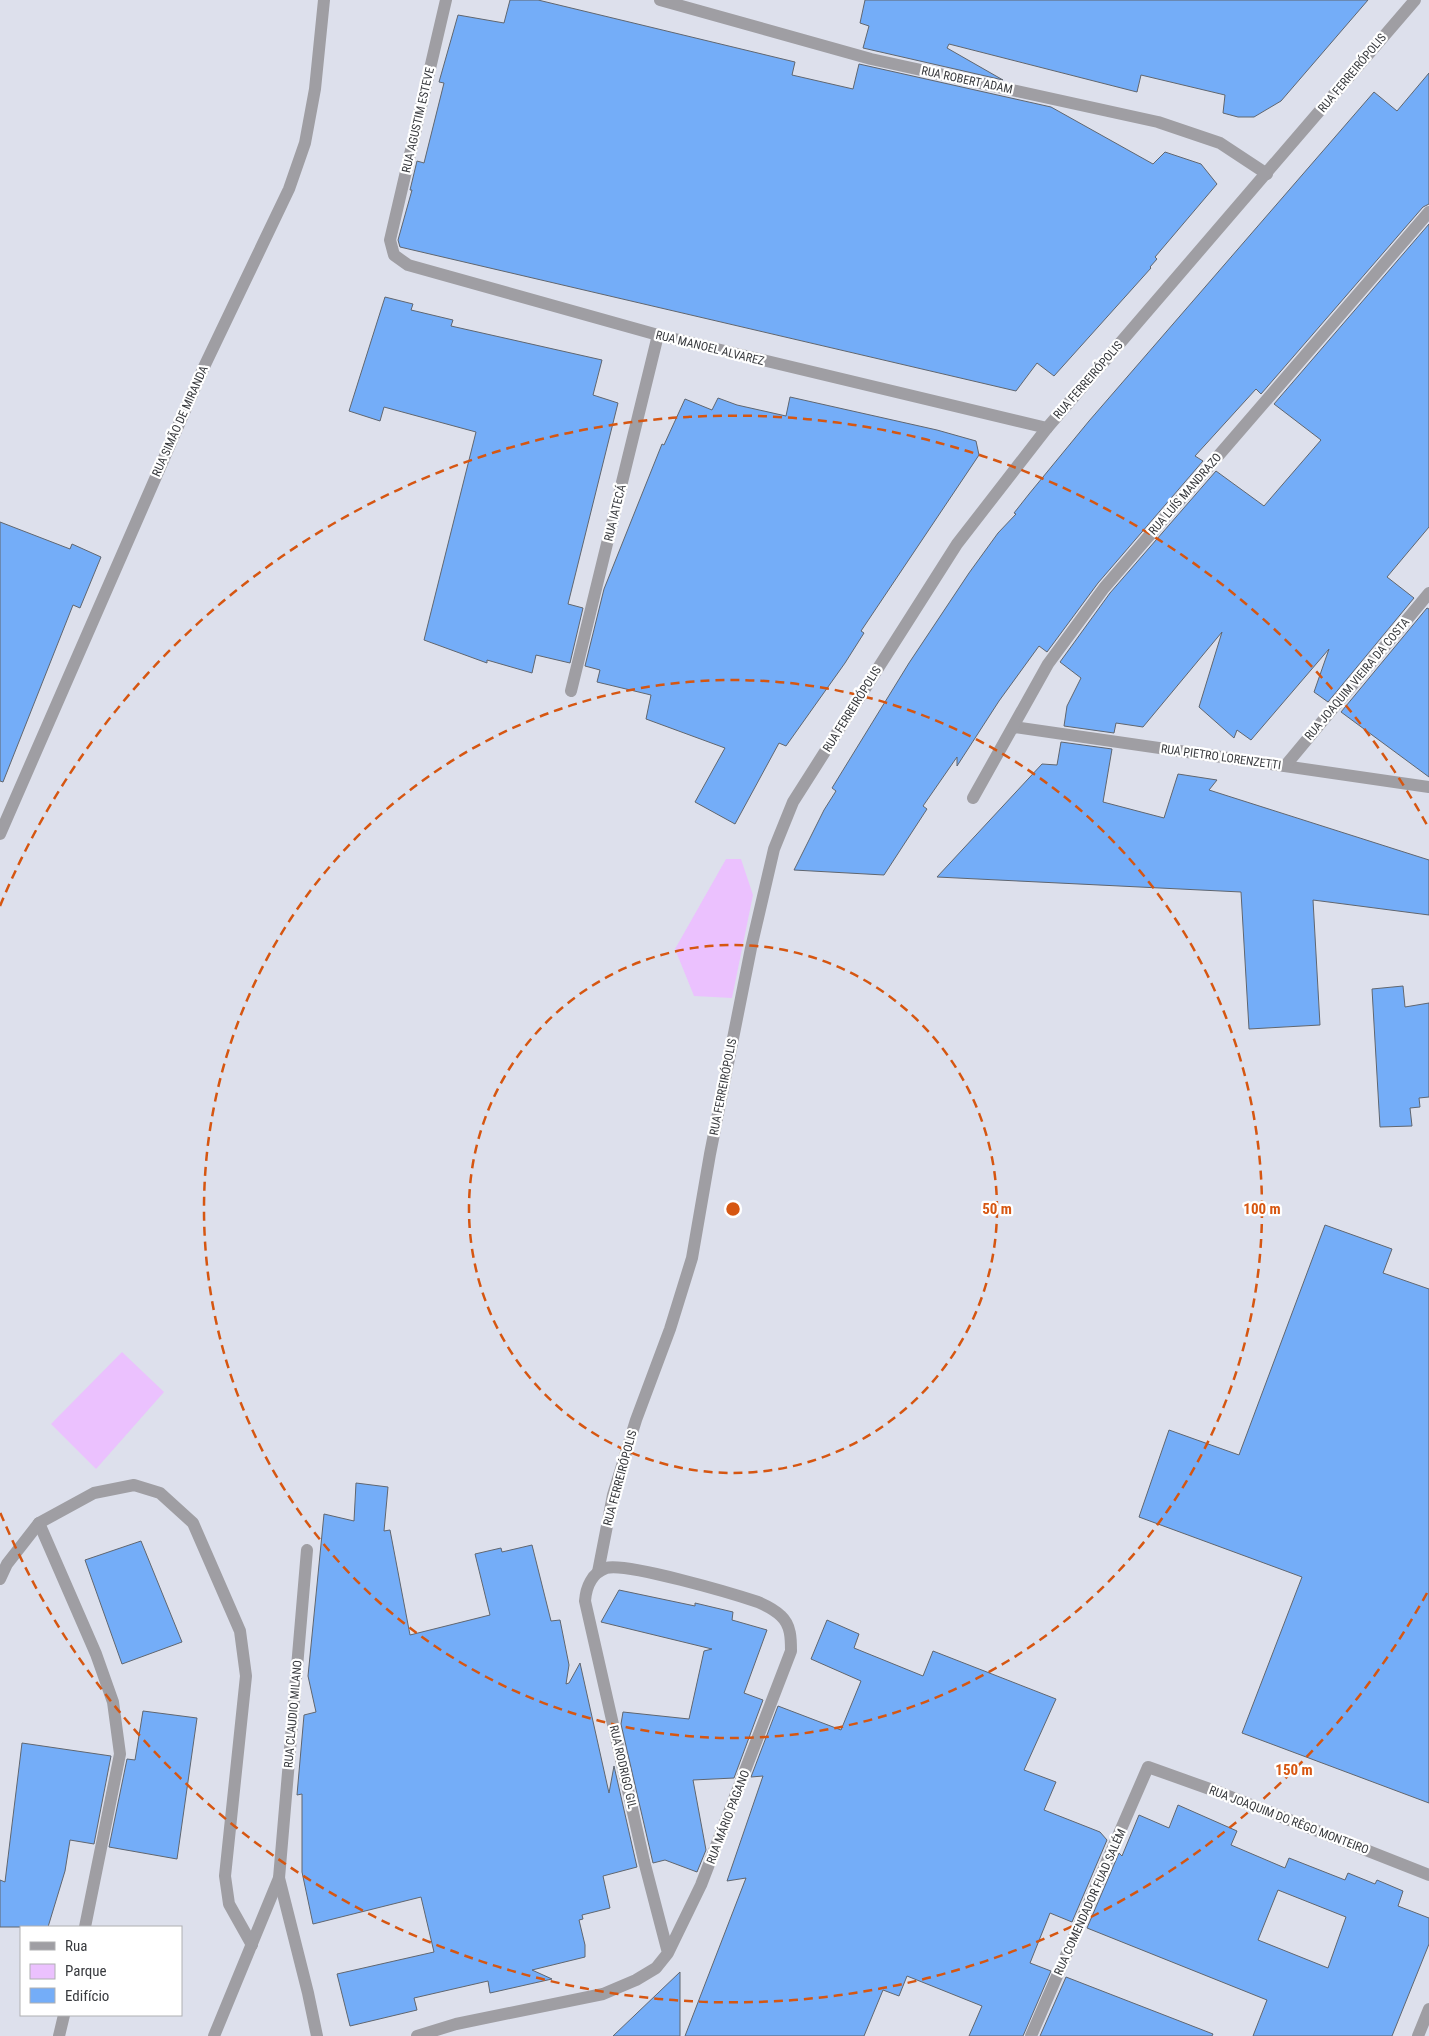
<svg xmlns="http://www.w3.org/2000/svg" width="1429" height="2036" viewBox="0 0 1429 2036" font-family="'Roboto Condensed',sans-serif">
  <rect width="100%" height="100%" fill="#dde0ec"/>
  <g fill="#ebc1fe">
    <path d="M 726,859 L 741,859 L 753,895 L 732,998 L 694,996 L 675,949 Z"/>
    <path d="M 122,1352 L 164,1392 L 96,1469 L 51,1424 Z"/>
  </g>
  <g fill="#74adf8" stroke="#60666f" fill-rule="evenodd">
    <path d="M 510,0 L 538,0 L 795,62 L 792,75 L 853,89 L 859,64 L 1051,107 L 1153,164 L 1165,152 L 1201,164 L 1217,184 L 1155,257 L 1157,259 L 1150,267 L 1151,268 L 1054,376 L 1037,363 L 1016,391 L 400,247 L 398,240 L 412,190 L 410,190 L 417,161 L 424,163 L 444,83 L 439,82 L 458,15 L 504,23 Z"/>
    <path d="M 865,0 L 1368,0 L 1281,101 L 1254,117 L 1238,117 L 1223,113 L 1225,95 L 1141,75 L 1137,92 L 949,44 L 947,48 L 1003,80 L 863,48 L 869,26 L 860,23 Z"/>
    <path d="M 1429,73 L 1429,204 L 1423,207 L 1261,394 L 1256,389 L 1195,456 L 1203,461 L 1098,583 L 1047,652 L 1039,646 L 999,701 L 957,766 L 957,757 L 923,806 L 927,809 L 884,875 L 794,870 L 824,810 L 836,791 L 832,788 L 909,663 L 969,573 L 998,533 L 1016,514 L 1014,513 L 1029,494 L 1089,421 L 1374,92 L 1397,111 Z"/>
    <path d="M 1429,224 L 1429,527 L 1387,577 L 1414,598 L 1328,702 L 1314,692 L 1329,649 L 1251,740 L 1237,730 L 1234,738 L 1199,707 L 1222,632 L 1143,727 L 1116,723 L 1114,733 L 1064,726 L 1067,706 L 1081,678 L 1060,662 L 1110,593 L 1216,471 L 1264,506 L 1321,440 L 1274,404 Z"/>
    <path d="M 385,297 L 413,304 L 411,310 L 453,320 L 451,326 L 602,360 L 593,395 L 618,403 L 568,604 L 583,608 L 570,663 L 536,655 L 532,673 L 487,660 L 487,663 L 424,640 L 476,432 L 384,407 L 380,421 L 349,411 Z"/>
    <path d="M 790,397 L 937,430 L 976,441 L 979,455 L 861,631 L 864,633 L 845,663 L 786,746 L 779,743 L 735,824 L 695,802 L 725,748 L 646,719 L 651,695 L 597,682 L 600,670 L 585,666 L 604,589 L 662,444 L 664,445 L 685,399 L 712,410 L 718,398 L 737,405 L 786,416 Z"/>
    <path d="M 0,522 L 70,549 L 72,544 L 101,557 L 80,608 L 73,605 L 3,782 L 0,781 Z"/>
    <path d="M 1427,608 L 1429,609 L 1429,777 L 1341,712 Z"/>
    <path d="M 1061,742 L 1112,749 L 1103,802 L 1164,818 L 1178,774 L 1217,780 L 1209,790 L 1429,860 L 1429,915 L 1313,900 L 1320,1025 L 1249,1029 L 1241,892 L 937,877 L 1042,764 L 1057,765 Z"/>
    <path d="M 1403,986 L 1405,1007 L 1429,1003 L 1429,1097 L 1419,1098 L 1420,1107 L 1410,1108 L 1412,1126 L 1380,1127 L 1372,989 Z"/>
    <path d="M 1325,1225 L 1392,1249 L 1383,1273 L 1429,1289 L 1429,1803 L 1242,1733 L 1302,1577 L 1139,1517 L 1169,1430 L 1239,1455 Z"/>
    <path d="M 356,1483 L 388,1487 L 384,1531 L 390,1530 L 410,1635 L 490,1615 L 475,1554 L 501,1548 L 502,1552 L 532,1545 L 551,1621 L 560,1620 L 569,1665 L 566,1684 L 569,1683 L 580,1663 L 609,1793 L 614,1766 L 637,1867 L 603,1876 L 610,1908 L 582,1915 L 583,1919 L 579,1920 L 585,1945 L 585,1957 L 532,1970 L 552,1979 L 490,1993 L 488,1981 L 414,1998 L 417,2010 L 350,2026 L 337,1974 L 434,1952 L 421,1897 L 313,1924 L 302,1872 L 302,1794 L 297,1795 L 304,1715 L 316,1712 L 308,1676 L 324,1514 L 354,1521 Z"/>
    <path d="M 141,1541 L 182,1642 L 122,1664 L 85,1560 Z"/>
    <path d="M 619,1590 L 695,1606 L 695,1603 L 733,1612 L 732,1620 L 767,1630 L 744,1693 L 763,1700 L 734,1778 L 693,1780 L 706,1850 L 697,1872 L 665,1860 L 653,1863 L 621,1724 L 623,1712 L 689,1719 L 704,1651 L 712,1649 L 601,1622 Z"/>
    <path d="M 827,1620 L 859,1634 L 854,1648 L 923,1676 L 933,1651 L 1056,1699 L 1024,1770 L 1056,1782 L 1044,1810 L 1100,1832 L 1107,1840 L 1072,1922 L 1050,1913 L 1030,1963 L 1051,1971 L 1023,2036 L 969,2036 L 982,2006 L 907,1976 L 899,1996 L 883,1990 L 864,2036 L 685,2036 L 746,1878 L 727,1881 L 763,1776 L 751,1777 L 778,1706 L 841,1730 L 861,1681 L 811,1659 Z"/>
    <path d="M 143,1711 L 197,1718 L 177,1859 L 109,1847 L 127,1759 L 135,1760 Z"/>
    <path d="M 22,1743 L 111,1756 L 94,1844 L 70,1840 L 65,1871 L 48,1927 L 0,1927 L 0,1880 L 5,1882 Z"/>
    <path d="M 1178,1805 L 1237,1831 L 1231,1845 L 1285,1868 L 1289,1858 L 1345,1880 L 1348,1873 L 1375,1884 L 1377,1880 L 1403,1891 L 1398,1906 L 1429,1918 L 1429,1944 L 1392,2036 L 1253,2036 L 1267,2000 L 1087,1928 L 1119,1853 L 1122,1856 L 1139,1815 L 1169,1828 ZM 1278,1890 L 1346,1917 L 1328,1968 L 1258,1940 Z"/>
    <path d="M 680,1972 L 680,2036 L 613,2036 Z"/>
    <path d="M 1066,1977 L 1213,2034 L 1212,2036 L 1040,2036 Z"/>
  </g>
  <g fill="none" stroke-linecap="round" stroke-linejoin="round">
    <g stroke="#9f9ea3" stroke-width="12">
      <path d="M 446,0 L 390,240 L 394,255 L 408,265 L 658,335 L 1047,428"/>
      <path d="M 660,0 L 871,59 L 1158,122 L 1220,143 L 1267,174"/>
      <path d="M 571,691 L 658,335"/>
      <path d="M 1014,727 L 1429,787"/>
      <path d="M 1285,766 L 1429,593"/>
      <path d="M 973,798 L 1048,664 L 1104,588 L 1429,212"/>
      <path d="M 0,834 L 203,369 L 289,189 L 305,143 L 315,89 L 324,0"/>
      <path d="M 39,1523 L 96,1654 L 113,1702 L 120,1754 L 85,1927"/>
      <path d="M 307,1550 L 279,1878 L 308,1993 L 317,2036"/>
      <path d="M 598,1572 L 613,1495 L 636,1420 L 670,1329 L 692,1258 L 710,1154 L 751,948 L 774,849 L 793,802 L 957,544 L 1047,428 L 1415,0"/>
      <path d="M 0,1579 L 7,1564 L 39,1523 L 94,1493 L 134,1485 L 160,1493 L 193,1523 L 240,1631 L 246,1676 L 225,1876 L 229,1904 L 252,1945"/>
      <path d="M 59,2036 L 64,2015"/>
      <path d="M 214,2036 L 279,1878"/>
      <path d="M 417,2036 L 456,2024 L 603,1994 L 636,1980 L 656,1968 L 668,1953 L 701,1885 L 791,1651 C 791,1639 791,1625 781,1616 C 776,1611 765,1605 758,1602 C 734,1594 626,1562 606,1568 C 592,1573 586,1587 585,1601 L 644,1861 L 668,1953"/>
      <path d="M 1031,2036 L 1148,1767 L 1221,1793 L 1429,1875"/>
      <path d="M 1418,2036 L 1429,2009"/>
    </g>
  </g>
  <g fill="none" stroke="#d65611" stroke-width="2.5" stroke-dasharray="9 6">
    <circle cx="733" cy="1209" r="264"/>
    <circle cx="733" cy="1209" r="529"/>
    <path d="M1427 1593A793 793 0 0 1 0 1512M0 906A793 793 0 0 1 1427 825"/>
  </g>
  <g text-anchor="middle" stroke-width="4.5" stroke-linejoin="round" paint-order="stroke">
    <g font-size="12" fill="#383a3e" stroke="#fff">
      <text transform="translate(1352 73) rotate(-50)" y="4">RUA FERREIRÓPOLIS</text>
      <text transform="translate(967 80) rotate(12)" y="4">RUA ROBERT ADAM</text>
      <text transform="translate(418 120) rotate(-77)" y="4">RUA AGUSTIM ESTEVE</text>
      <text transform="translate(710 348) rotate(14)" y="4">RUA MANOEL ALVAREZ</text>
      <text transform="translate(1088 380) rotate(-49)" y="4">RUA FERREIRÓPOLIS</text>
      <text transform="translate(180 421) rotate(-66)" y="4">RUA SIMÃO DE MIRANDA</text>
      <text transform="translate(1185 494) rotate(-49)" y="4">RUA LUÍS MANDRAZO</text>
      <text transform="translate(615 513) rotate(-76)" y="4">RUA IATECÁ</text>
      <text transform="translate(1357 679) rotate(-50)" y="4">RUA JOAQUIM VIEIRA DA COSTA</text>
      <text transform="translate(852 709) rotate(-58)" y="4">RUA FERREIRÓPOLIS</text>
      <text transform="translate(1221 757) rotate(8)" y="4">RUA PIETRO LORENZETTI</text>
      <text transform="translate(723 1087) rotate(-79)" y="4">RUA FERREIRÓPOLIS</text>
      <text transform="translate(620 1478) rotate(-75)" y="4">RUA FERREIRÓPOLIS</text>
      <text transform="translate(293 1714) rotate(-85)" y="4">RUA CLAUDIO MILANO</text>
      <text transform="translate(623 1767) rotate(77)" y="4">RUA RODRIGO GIL</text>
      <text transform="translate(728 1817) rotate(-69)" y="4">RUA MÁRIO PAGANO</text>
      <text transform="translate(1289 1820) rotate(21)" y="4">RUA JOAQUIM DO RÊGO MONTEIRO</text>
      <text transform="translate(1090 1902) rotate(-66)" y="4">RUA COMENDADOR FUAD SALÉM</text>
    </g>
  </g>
  <circle cx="733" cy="1209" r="8" fill="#d65611" stroke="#fff" stroke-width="2.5"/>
  <g font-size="15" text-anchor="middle" font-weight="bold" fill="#d65611" stroke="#fff" stroke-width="4.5" stroke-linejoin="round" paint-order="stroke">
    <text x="997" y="1214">50 m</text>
    <text x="1262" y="1214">100 m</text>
    <text x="1294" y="1775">150 m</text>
  </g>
  <rect x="20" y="1926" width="162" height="90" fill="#ffffff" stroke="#afb0b2"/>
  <rect x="30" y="1942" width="25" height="8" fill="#9f9ea3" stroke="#afb0b2"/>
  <text x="65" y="1951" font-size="15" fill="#383a3e">Rua</text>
  <rect x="30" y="1964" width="25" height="15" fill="#ebc1fe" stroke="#afb0b2"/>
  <text x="65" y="1976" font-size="15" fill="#383a3e">Parque</text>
  <rect x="30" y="1988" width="25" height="15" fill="#74adf8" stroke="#afb0b2"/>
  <text x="65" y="2001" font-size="15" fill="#383a3e">Edifício</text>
</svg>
